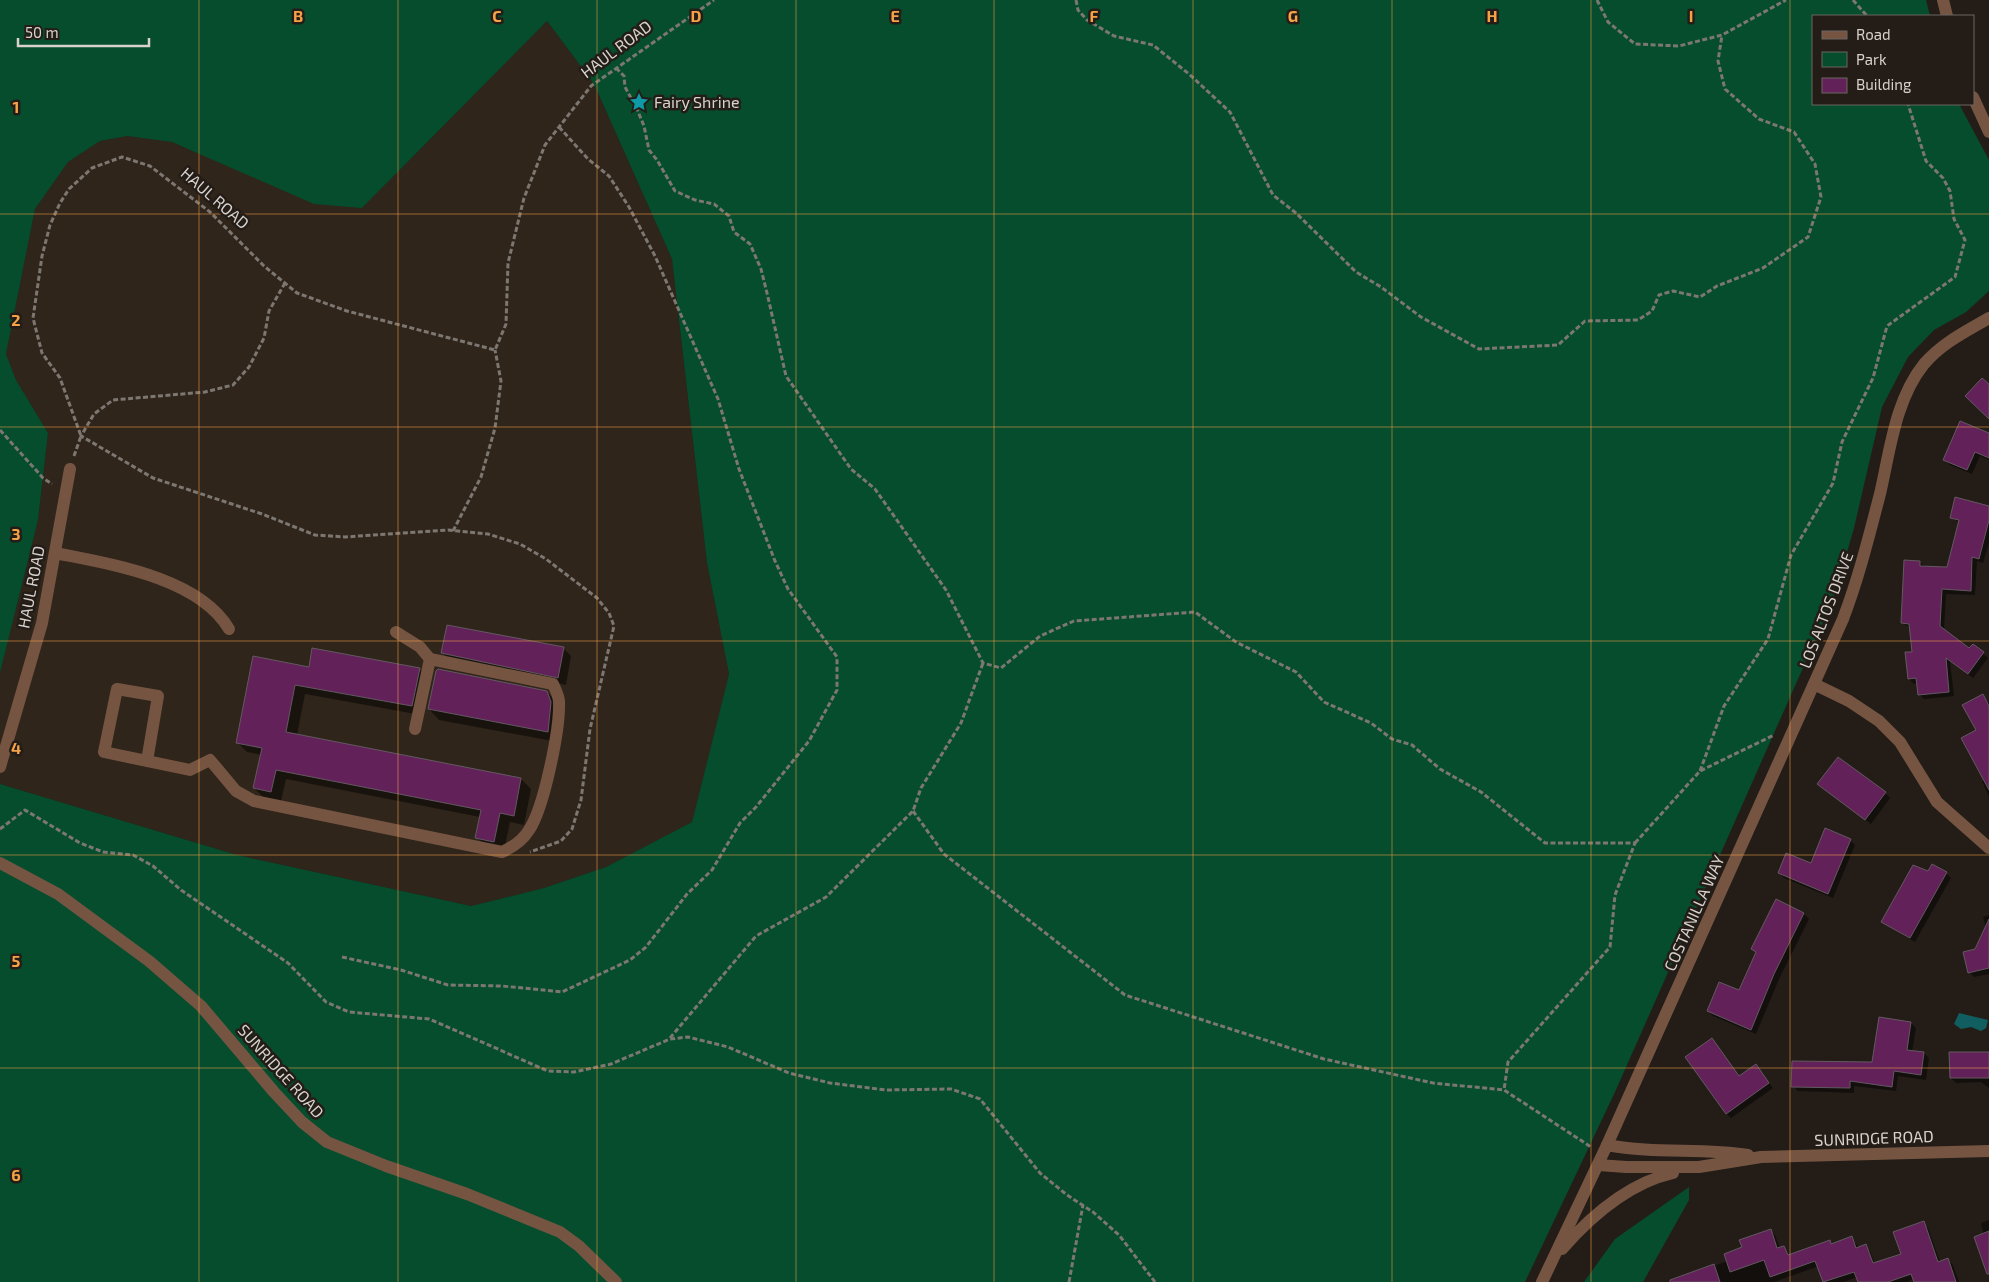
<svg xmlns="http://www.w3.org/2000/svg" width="1989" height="1282" viewBox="0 0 1989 1282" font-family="'Exo 2',sans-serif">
  <rect width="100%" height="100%" fill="#241d17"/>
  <path fill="#30251b" d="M 547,21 L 594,84 L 672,259 L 707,563 L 729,674 L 692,822 L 606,867 L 544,888 L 471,906 L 237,855 L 0,784 L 0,673 L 38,520 L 48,433 L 16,380 L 6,354 L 35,209 L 68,162 L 100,141 L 127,136 L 172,142 L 220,162 L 362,208 Z"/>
  <g fill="#054d2d">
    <path d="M 0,0 L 1926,0 L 1930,16 L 1813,16 L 1813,104 L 1959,104 L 1989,160 L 1989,291 L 1966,312 L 1934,330 L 1908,357 L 1882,407 L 1854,528 L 1833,600 L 1615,1092 L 1525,1282 L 0,1282 L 0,784 L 237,855 L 471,906 L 544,888 L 606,867 L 692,822 L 729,674 L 707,563 L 672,259 L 594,84 L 547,21 L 362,208 L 314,204 L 172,142 L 127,136 L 100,141 L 68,162 L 35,209 L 6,354 L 16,380 L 48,433 L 38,520 L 0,673 Z"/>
    <path d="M 1689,1187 L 1689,1200 L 1643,1282 L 1584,1282 L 1615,1239 Z"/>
  </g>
  <path fill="#105e5f" d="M 1959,1013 L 1988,1020 L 1986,1028 L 1981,1031 L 1971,1027 L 1961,1029 L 1954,1024 Z"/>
  <g fill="#0007">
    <path d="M 1989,434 L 1989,460 L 1980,456 L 1972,474 L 1950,465 L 1945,460 Z"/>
    <path d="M 1989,507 L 1989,543 L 1983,563 L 1977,561 L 1975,595 L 1946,594 L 1944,631 L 1969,650 L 1973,646 L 1988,658 L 1973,678 L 1950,661 L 1954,696 L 1924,699 L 1919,694 L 1918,683 L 1914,684 L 1909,679 L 1913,653 L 1911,628 L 1902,623 L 1920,562 L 1925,567 L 1948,568 L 1960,523 L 1951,517 Z"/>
    <path d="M 563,648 L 571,656 L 566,685 L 450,660 L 443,653 Z"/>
    <path d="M 310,668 L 419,669 L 429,679 L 421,715 L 305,694 L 297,735 L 521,779 L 531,789 L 524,825 L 510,822 L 504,851 L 486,847 L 477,837 L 480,817 L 286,779 L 281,801 L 264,798 L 254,788 L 262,755 L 247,752 L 237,742 Z"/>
    <path d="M 547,692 L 557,703 L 558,742 L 439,720 L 429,709 Z"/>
    <path d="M 1983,696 L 1989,703 L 1989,797 L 1982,781 L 1985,780 L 1977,731 Z"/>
    <path d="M 1824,789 L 1885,793 L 1890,798 L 1871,824 Z"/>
    <path d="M 1850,840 L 1855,845 L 1833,898 L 1784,878 L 1779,873 L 1811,864 Z"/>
    <path d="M 1929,872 L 1946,873 L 1951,878 L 1915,942 L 1883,922 Z"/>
    <path d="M 1804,914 L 1809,919 L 1779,979 L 1756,1034 L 1713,1016 L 1708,1011 L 1740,991 L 1756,953 L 1753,949 Z"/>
    <path d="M 1989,915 L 1989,974 L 1974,977 L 1969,972 L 1976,950 L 1986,928 L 1983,917 Z"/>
    <path d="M 1911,1023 L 1916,1028 L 1912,1052 L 1924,1053 L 1929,1058 L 1926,1080 L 1898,1076 L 1896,1091 L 1854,1086 L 1854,1093 L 1798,1091 L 1793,1086 L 1873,1064 Z"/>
    <path d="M 1717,1045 L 1739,1077 L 1755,1065 L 1773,1088 L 1731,1118 L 1726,1113 Z"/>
    <path d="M 1989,1045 L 1989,1088 L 1981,1082 L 1956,1083 L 1951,1078 L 1989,1053 Z"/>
    <path d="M 1989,1220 L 1989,1258 L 1981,1223 Z"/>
    <path d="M 1923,1223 L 1928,1228 L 1940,1262 L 1948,1260 L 1953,1265 L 1959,1282 L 1915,1282 L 1914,1279 L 1906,1282 L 1859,1282 L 1858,1277 L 1843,1282 L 1825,1282 L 1819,1266 L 1774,1282 L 1674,1282 L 1673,1280 L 1728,1261 L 1770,1230 L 1775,1235 L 1780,1249 L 1784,1247 L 1790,1256 L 1830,1242 L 1832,1245 L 1852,1238 L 1859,1248 L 1865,1246 L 1870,1251 L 1875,1264 L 1902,1255 Z"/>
  </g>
  <g fill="#622259" stroke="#625960">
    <path d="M 1982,378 L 1989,384 L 1989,419 L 1965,396 Z"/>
    <path d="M 1960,421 L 1989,433 L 1989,458 L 1975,452 L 1967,470 L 1943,460 Z"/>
    <path d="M 1955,497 L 1989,506 L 1989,520 L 1979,559 L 1972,557 L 1971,591 L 1942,589 L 1940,626 L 1969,648 L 1973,644 L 1984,652 L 1968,674 L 1946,658 L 1949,692 L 1918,695 L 1916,678 L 1908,679 L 1905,652 L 1912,652 L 1909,624 L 1901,623 L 1904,560 L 1920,561 L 1920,566 L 1947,567 L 1959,520 L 1950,518 Z"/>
    <path d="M 447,625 L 564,647 L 558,678 L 441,653 Z"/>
    <path d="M 312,648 L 420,668 L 412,706 L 295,685 L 286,732 L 521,778 L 514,816 L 500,813 L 494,842 L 475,838 L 481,810 L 276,770 L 271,792 L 253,788 L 262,748 L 236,743 L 253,656 L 309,667 Z"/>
    <path d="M 438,669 L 547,691 L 551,702 L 548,732 L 428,709 L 436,671 Z"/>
    <path d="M 1983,694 L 1989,706 L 1989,790 L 1961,738 L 1976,730 L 1962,705 Z"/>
    <path d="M 1838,757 L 1886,792 L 1865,820 L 1817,784 Z"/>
    <path d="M 1825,828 L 1851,839 L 1828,894 L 1778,873 L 1786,853 L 1811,863 Z"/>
    <path d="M 1932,864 L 1947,872 L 1910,938 L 1881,922 L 1913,865 L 1928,871 Z"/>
    <path d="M 1776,899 L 1804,913 L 1774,974 L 1751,1030 L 1707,1011 L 1719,982 L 1739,990 L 1756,952 L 1751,949 Z"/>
    <path d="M 1989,919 L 1989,968 L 1968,973 L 1963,952 L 1975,949 Z"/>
    <path d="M 1879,1017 L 1911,1022 L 1907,1050 L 1924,1052 L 1921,1075 L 1894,1071 L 1892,1087 L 1850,1081 L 1850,1088 L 1791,1087 L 1792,1061 L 1872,1062 Z"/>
    <path d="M 1712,1038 L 1739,1076 L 1756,1064 L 1769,1083 L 1726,1114 L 1685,1057 Z"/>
    <path d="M 1949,1052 L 1989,1052 L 1989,1078 L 1950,1078 Z"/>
    <path d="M 1924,1221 L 1938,1262 L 1948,1258 L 1956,1282 L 1914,1282 L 1911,1274 L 1888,1282 L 1858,1282 L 1854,1272 L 1823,1282 L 1815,1261 L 1770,1277 L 1764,1260 L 1730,1272 L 1724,1254 L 1742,1247 L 1739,1240 L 1771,1229 L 1777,1248 L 1784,1246 L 1788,1255 L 1830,1240 L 1831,1244 L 1852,1236 L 1856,1248 L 1866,1244 L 1873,1263 L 1901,1254 L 1893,1232 Z"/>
    <path d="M 1989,1231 L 1989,1274 L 1987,1274 L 1974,1237 Z"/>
    <path d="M 1714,1264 L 1720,1282 L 1670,1282 L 1670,1280 Z"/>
  </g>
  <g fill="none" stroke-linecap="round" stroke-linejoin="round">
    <g stroke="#7d7772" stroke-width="3" stroke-dasharray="5 2.5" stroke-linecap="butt">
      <path d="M 1076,0 L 1078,10 L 1087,20 L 1114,36 L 1153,45 L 1189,74 L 1230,112 L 1273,195 L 1296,213 L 1356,272 L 1381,287 L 1421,317 L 1479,349 L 1558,345 L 1585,321 L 1638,320 L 1652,311 L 1659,295 L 1673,291 L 1700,297 L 1717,286 L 1763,268 L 1808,237 L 1821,197 L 1815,164 L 1794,132 L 1759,119 L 1725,89 L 1718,61 L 1722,35"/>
      <path d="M 1597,0 L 1608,22 L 1635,44 L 1679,46 L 1722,35 L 1786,0"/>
      <path d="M 1853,0 L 1867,16"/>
      <path d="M 616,68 L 624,76 L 625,87 L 637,109 L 644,126 L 649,150 L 657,160 L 675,191 L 695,200 L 714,204 L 729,216 L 734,232 L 750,244 L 761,269 L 767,293 L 786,376 L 851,469 L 875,489 L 946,590 L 983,663 L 1001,668 L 1040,636 L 1074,621 L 1195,612 L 1236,642 L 1296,672 L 1324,702 L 1371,723 L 1392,739 L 1412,745 L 1440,769 L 1481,792 L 1545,843 L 1635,843 L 1615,895 L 1610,947 L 1508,1062 L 1504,1090 L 1591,1147"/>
      <path d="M 285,283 L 269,311 L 264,338 L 249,367 L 233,385 L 205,392 L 113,400 L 94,414 L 81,436 L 153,478 L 262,514 L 315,535 L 345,537 L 448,530 L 488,534 L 520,544 L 546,559 L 597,598 L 609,613 L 614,626 L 590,729 L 581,800 L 572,829 L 561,841 L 530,852"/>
      <path d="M 0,430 L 43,478 L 52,484"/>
      <path d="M 74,456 L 81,436 L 60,378 L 42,353 L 33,318 L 42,256 L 50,225 L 60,203 L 69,189 L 92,168 L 122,157 L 150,166 L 210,212 L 264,266 L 297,293 L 347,311 L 495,350 L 506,324 L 508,263 L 524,198 L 545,145 L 591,86 L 714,0"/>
      <path d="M 453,531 L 481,477 L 495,428 L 501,381 L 495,350"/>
      <path d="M 1700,771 L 1724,706 L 1768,639 L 1791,555 L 1833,483 L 1842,442 L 1873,378 L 1887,326 L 1955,277 L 1965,240 L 1954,219 L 1950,191 L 1943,178 L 1926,161 L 1908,104"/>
      <path d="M 913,811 L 944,854 L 1125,995 L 1324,1059 L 1433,1083 L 1504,1090"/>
      <path d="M 0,829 L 25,810 L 80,843 L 103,852 L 133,855 L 153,866 L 181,890 L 288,963 L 326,1002 L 349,1012 L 429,1019 L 548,1071 L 574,1072 L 611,1064 L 670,1039 L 688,1037 L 728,1047 L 789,1073 L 830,1083 L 886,1090 L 951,1089 L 980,1099 L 1040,1173 L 1067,1195 L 1093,1212 L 1119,1235 L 1155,1282"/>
      <path d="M 1635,843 L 1700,771 L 1774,735"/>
      <path d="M 342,957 L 401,970 L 448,985 L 502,986 L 562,992 L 630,960 L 646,947 L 687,894 L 712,870 L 740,823 L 756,807 L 809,741 L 837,690 L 837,657 L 788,589 L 775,561 L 739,469 L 718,399 L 655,256 L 629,207 L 609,176 L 588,159 L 559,127"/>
      <path d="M 670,1038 L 756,936 L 826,897 L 913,811 L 921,788 L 961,723 L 983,663"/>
      <path d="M 1069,1282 L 1083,1205"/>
    </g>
    <g stroke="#755542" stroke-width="12">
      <path d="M 1943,0 L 1947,16"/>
      <path d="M 1973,97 L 1989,132"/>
      <path d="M 55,553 C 109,564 198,577 229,629"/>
      <path d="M 1814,684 L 1849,701 L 1879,721 L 1900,742 L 1937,802 L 1989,848"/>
      <path d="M 415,729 L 430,659"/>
      <path d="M 147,761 L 158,696 L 117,689 L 104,752 L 190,770 L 210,760 L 236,791 L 254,801 L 502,852 C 513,847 523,840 529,830 C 544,808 560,729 559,702 C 559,696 555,689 553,684 L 430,659 L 420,647 L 396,632"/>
      <path d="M 0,767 L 42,623 L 70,469"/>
      <path d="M 0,863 L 58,894 L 149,961 L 201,1006 L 274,1092 L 302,1122 L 327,1142 L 386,1166 L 467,1194 L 560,1232 L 579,1246 L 616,1282"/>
      <path d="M 1607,1145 C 1654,1154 1702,1148 1748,1155"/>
      <path d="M 1598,1165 L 1626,1167 L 1699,1167 L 1761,1157 L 1989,1151"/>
      <path d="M 1562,1249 C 1591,1216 1629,1183 1673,1173"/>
      <path d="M 1542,1282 L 1607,1145 L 1843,619 C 1859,577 1869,536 1880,494 C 1890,451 1895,400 1924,364 C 1942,343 1965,332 1989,318"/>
    </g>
  </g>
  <path fill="none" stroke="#f6a247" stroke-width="1" stroke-opacity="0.55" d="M 199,0 L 199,1282M 398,0 L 398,1282M 597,0 L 597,1282M 796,0 L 796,1282M 994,0 L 994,1282M 1193,0 L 1193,1282M 1392,0 L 1392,1282M 1591,0 L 1591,1282M 1790,0 L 1790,1282M 0,214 L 1989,214M 0,427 L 1989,427M 0,641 L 1989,641M 0,855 L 1989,855M 0,1068 L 1989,1068"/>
  <defs>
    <g id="sight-bare" transform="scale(1.5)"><path d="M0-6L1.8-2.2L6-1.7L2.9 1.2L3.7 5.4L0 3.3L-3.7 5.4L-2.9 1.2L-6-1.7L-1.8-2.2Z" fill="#0f9aa8" stroke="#241d17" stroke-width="2.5" paint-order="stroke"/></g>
  </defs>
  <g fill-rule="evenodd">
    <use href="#sight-bare" x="639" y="102"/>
  </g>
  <g text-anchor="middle" stroke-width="5" stroke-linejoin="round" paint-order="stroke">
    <g font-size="16" fill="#d7d2ce" stroke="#241d17">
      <text transform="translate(616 49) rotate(-37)" y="6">HAUL ROAD</text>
      <text transform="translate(215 198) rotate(41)" y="6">HAUL ROAD</text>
      <text transform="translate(31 587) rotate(-79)" y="6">HAUL ROAD</text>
      <text transform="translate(1826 610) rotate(-69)" y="6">LOS ALTOS DRIVE</text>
      <text transform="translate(1694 913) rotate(-66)" y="6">COSTANILLA WAY</text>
      <text transform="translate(281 1071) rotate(48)" y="6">SUNRIDGE ROAD</text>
      <text transform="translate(1874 1138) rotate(-2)" y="6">SUNRIDGE ROAD</text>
    </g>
    <g font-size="16" fill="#d7d2ce" stroke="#241d17" text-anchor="start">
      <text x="654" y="108">Fairy Shrine</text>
    </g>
  </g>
  <g font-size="16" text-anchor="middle" font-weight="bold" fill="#f6a247" stroke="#241d17" stroke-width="5" stroke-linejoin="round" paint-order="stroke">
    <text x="298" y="22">B</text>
    <text x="497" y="22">C</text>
    <text x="696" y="22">D</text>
    <text x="895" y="22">E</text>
    <text x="1094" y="22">F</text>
    <text x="1293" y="22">G</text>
    <text x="1492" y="22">H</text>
    <text x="1691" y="22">I</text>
    <text x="16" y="113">1</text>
    <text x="16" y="326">2</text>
    <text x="16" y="540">3</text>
    <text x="16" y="754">4</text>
    <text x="16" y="967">5</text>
    <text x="16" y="1181">6</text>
  </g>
  <rect x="1812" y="15" width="162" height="90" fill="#241d17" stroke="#6c6560"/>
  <rect x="1822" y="31" width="25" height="8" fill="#755542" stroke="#6c6560"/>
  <text x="1856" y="40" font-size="15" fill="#d7d2ce">Road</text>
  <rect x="1822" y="52" width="25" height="15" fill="#054d2d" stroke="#6c6560"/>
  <text x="1856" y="65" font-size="15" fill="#d7d2ce">Park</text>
  <rect x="1822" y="78" width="25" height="15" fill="#622259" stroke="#6c6560"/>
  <text x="1856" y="90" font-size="15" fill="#d7d2ce">Building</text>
  <path d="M18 38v8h131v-8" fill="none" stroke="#d7d2ce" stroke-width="2.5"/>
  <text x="25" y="38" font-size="15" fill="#d7d2ce" stroke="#241d17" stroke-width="4" paint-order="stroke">50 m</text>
</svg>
